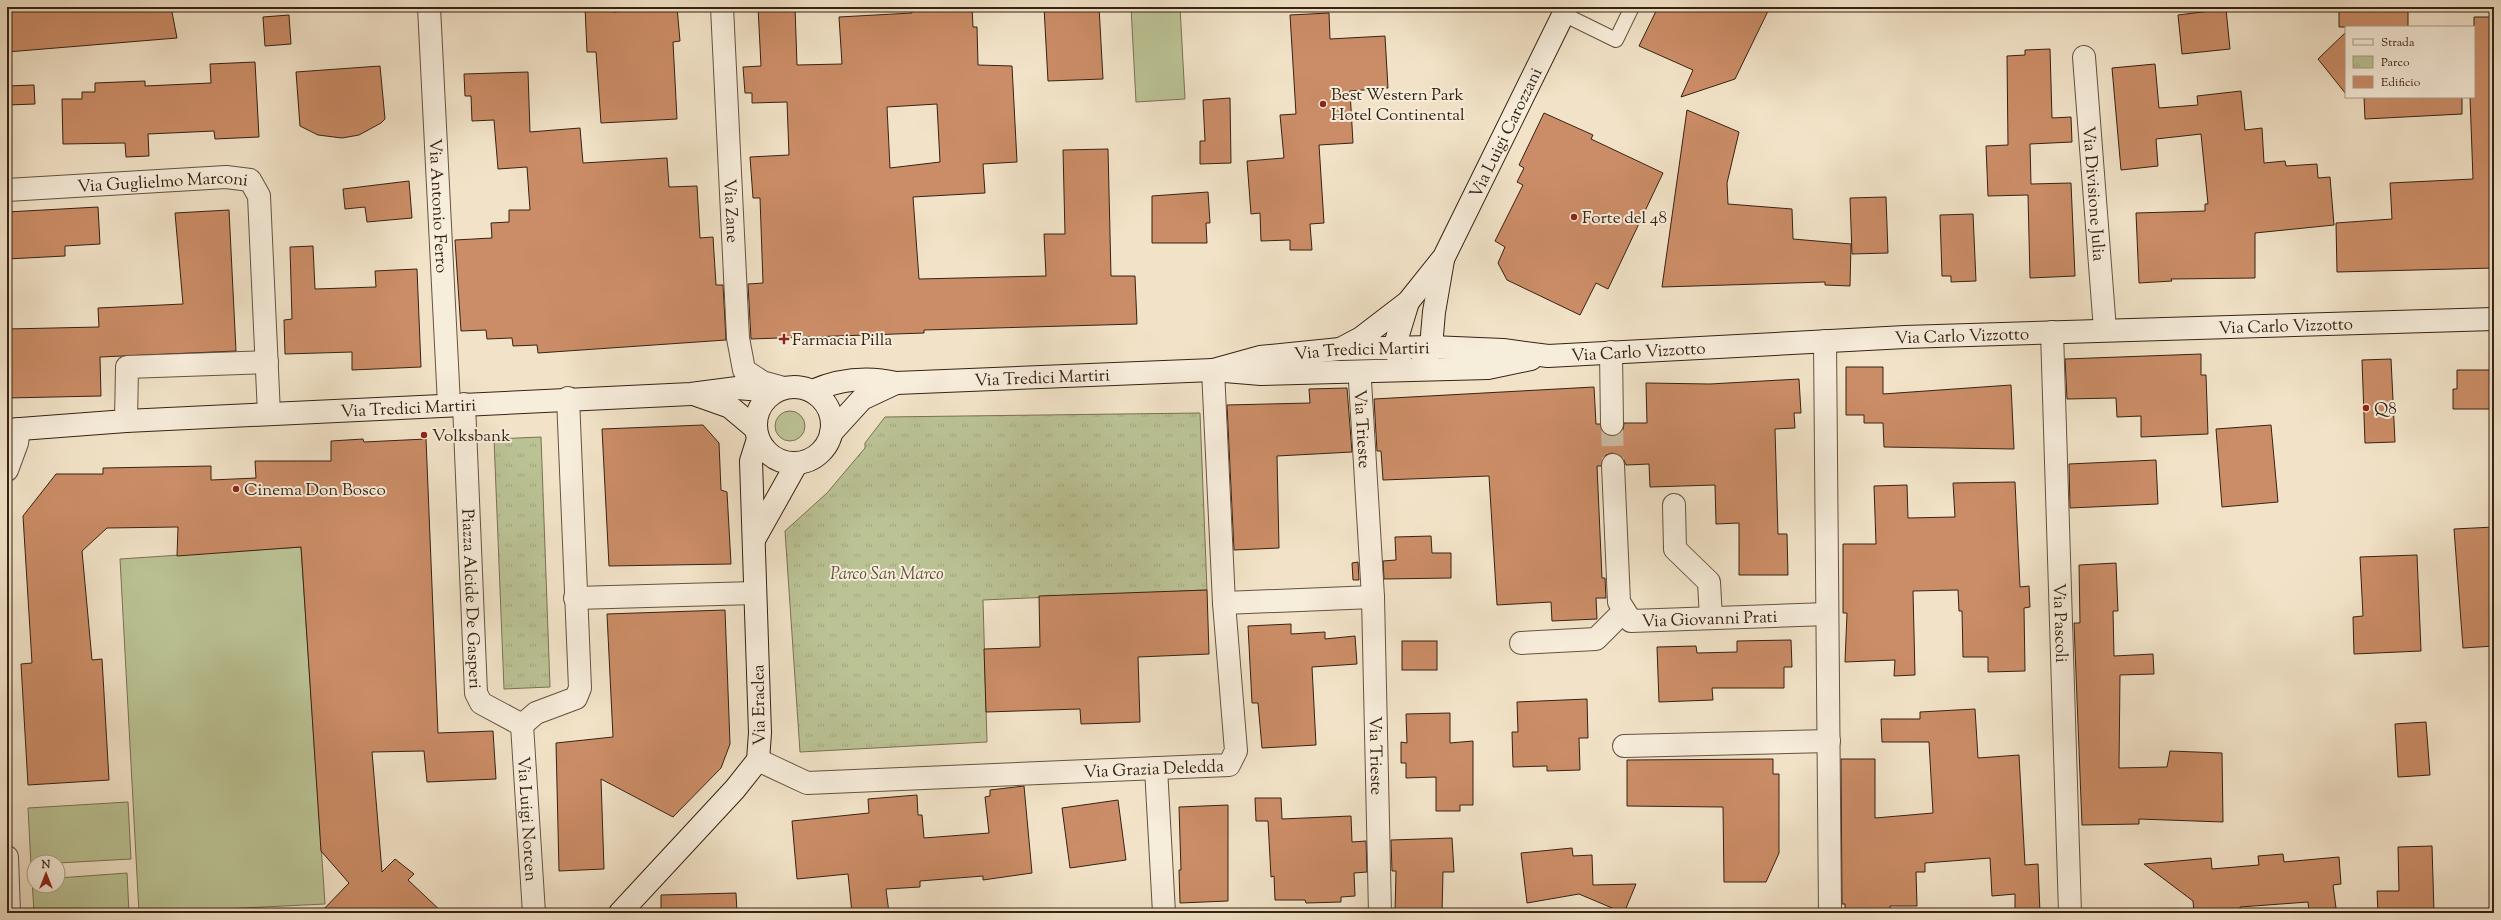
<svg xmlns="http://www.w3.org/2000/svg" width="2501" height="920" viewBox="0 0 2501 920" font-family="'Sorts Mill Goudy',serif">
  <defs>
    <pattern id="park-tufts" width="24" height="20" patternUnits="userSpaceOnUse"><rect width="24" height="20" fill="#bbc395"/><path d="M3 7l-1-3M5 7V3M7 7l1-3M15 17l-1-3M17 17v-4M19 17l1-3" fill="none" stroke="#a1a780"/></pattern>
  </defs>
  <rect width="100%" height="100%" fill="#f2e3c8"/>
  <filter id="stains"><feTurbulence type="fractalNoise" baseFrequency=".005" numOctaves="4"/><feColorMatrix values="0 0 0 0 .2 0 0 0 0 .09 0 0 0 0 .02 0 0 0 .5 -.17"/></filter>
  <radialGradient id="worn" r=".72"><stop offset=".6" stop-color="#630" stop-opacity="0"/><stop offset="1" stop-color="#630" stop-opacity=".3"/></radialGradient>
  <g fill="#bbc395" stroke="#797254">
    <path d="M 1131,7 L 1180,7 L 1185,99 L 1136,102 Z"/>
    <circle cx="790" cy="426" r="15"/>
    <path d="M 301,547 L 325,904 L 139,913 L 120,559 Z"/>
    <path d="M 128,802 L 131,859 L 58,863 L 34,862 L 34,864 L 31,865 L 28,808 Z"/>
    <path d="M 127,873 L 129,913 L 34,913 L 32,879 L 34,879 L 34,886 L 58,886 L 58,878 Z"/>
  </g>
  <g fill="url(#park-tufts)" stroke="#797254">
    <path d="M 1200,413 L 1207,590 L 983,600 L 987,742 L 800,752 L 785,531 L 827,493 L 865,448 L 865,443 L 885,417 Z"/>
    <path d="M 541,437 L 550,687 L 504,689 L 494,439 Z"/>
  </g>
  <g fill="#cb8d67" stroke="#372213" fill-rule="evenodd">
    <path d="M 7,7 L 171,7 L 177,38 L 7,52 Z"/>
    <path d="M 585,7 L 613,7 L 613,12 L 677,7 L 680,41 L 673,42 L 677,119 L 601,123 L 596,52 L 587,52 Z"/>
    <path d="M 758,7 L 795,7 L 797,65 L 842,64 L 839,17 L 912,13 L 912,7 L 972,7 L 973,27 L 977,27 L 978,65 L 1012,66 L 1017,162 L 983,164 L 985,193 L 913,197 L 919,279 L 1046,276 L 1044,234 L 1065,234 L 1063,150 L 1108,149 L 1111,276 L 1135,276 L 1137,324 L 924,330 L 924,333 L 751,339 L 748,284 L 763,283 L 760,198 L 753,198 L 750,157 L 789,155 L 787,102 L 752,103 L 752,93 L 745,93 L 743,67 L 761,66 ZM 937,104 L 940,162 L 890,168 L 887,107 Z"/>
    <path d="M 1044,7 L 1099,7 L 1103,79 L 1048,81 Z"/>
    <path d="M 1658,7 L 1770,7 L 1735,79 L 1681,97 L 1693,70 L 1639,46 Z"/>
    <path d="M 2408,7 L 2408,27 L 2339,27 L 2339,9 Z"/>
    <path d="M 2226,9 L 2230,49 L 2182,54 L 2178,15 Z"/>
    <path d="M 1329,13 L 1330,39 L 1385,36 L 1388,88 L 1350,91 L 1353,143 L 1319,145 L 1324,223 L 1310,224 L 1312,250 L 1290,250 L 1290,240 L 1261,241 L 1260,213 L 1251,214 L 1247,161 L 1284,158 L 1280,115 L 1296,114 L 1290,15 Z"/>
    <path d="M 289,15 L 291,44 L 265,46 L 263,17 Z"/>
    <path d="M 2474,17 L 2494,17 L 2494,268 L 2337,272 L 2336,223 L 2392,219 L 2390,183 L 2473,179 L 2470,97 L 2474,97 Z"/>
    <path d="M 2346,32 L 2346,94 L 2318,59 Z"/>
    <path d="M 2050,49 L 2052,118 L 2071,117 L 2072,142 L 2030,144 L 2031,184 L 2071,183 L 2075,276 L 2030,278 L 2028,195 L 1988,196 L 1986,146 L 2008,145 L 2007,56 L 2025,55 L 2025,50 Z"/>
    <path d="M 255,62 L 259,137 L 215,139 L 214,131 L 148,134 L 149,156 L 126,157 L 125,143 L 63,144 L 62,99 L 82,99 L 82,92 L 95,92 L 95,83 L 145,81 L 145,86 L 211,83 L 210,64 Z"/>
    <path d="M 2155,64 L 2159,108 L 2198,105 L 2197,96 L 2241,91 L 2245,130 L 2262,128 L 2264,163 L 2285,161 L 2286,166 L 2317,164 L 2318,178 L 2330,177 L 2334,225 L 2255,233 L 2255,278 L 2171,279 L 2172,281 L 2139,283 L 2136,213 L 2205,211 L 2205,204 L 2208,204 L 2201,134 L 2156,139 L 2158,166 L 2121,170 L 2112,68 Z"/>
    <path d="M 380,66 L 385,119 L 381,123 L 359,135 L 342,138 L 318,135 L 300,126 L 296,72 Z"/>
    <path d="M 528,72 L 530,132 L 580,128 L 583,163 L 667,158 L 669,187 L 697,186 L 700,238 L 713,237 L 716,285 L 723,285 L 726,340 L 538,353 L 537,345 L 513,346 L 512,338 L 487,339 L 486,330 L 461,331 L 455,240 L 492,238 L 491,223 L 509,222 L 509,210 L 530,210 L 527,167 L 498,169 L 494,120 L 472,121 L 471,96 L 465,96 L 464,74 Z"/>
    <path d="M 34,85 L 35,104 L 7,105 L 7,86 Z"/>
    <path d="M 2364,97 L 2462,97 L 2462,114 L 2365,119 Z"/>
    <path d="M 1230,98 L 1231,163 L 1200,164 L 1200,141 L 1205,141 L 1203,100 Z"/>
    <path d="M 1687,110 L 1739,132 L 1727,183 L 1728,204 L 1792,209 L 1793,239 L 1851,244 L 1850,286 L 1825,285 L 1825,282 L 1662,287 Z"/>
    <path d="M 1544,113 L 1593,135 L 1591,139 L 1663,173 L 1608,289 L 1596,283 L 1580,315 L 1507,280 L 1498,263 L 1505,247 L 1495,241 L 1523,185 L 1517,182 L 1524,168 L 1519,165 Z"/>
    <path d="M 409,181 L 412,218 L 367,222 L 365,207 L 345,209 L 343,189 Z"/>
    <path d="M 1208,192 L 1210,223 L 1206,223 L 1207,243 L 1152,243 L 1152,196 Z"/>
    <path d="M 1886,197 L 1888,253 L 1852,254 L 1850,198 Z"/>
    <path d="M 98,207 L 100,244 L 65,246 L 65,256 L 7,259 L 7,212 Z"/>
    <path d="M 229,210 L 236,351 L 100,357 L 101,396 L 7,398 L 7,329 L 99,327 L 98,308 L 183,304 L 175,213 Z"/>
    <path d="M 1973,214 L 1976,281 L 1951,282 L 1951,276 L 1942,276 L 1940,215 Z"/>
    <path d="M 313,246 L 315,289 L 376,287 L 375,271 L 417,269 L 421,367 L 352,370 L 352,352 L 285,354 L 284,320 L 292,319 L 290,247 Z"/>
    <path d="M 2201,354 L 2201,375 L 2206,375 L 2208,434 L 2141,437 L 2141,416 L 2117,417 L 2116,398 L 2067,399 L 2065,359 Z"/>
    <path d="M 2391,359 L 2395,442 L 2365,443 L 2362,360 Z"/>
    <path d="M 1846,367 L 1883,367 L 1883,394 L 2011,385 L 2014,449 L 1884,447 L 1883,423 L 1864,423 L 1864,415 L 1846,415 Z"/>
    <path d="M 2457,370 L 2490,370 L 2490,374 L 2494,374 L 2494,409 L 2453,409 L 2453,389 L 2457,389 Z"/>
    <path d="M 1799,379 L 1801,413 L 1794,413 L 1795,428 L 1775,429 L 1778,534 L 1787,534 L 1788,575 L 1739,575 L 1739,523 L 1716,524 L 1715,485 L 1650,487 L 1649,464 L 1626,465 L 1623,458 L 1612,453 L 1606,455 L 1601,466 L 1597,466 L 1602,578 L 1605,578 L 1606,598 L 1596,598 L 1597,619 L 1552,621 L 1551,602 L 1497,605 L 1489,476 L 1383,480 L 1381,451 L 1377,451 L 1374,399 L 1594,387 L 1596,424 L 1600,424 L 1606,435 L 1613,436 L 1623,430 L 1624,423 L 1647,423 L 1646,383 L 1710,384 Z"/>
    <path d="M 1347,388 L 1352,452 L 1277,456 L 1279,548 L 1234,550 L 1227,405 L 1310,403 L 1309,389 Z"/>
    <path d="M 703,425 L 719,443 L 721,490 L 727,492 L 731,564 L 609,566 L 602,429 Z"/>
    <path d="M 2271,425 L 2278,502 L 2222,507 L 2216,429 Z"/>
    <path d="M 363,439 L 364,442 L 426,439 L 438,733 L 493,731 L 496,779 L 427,782 L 424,751 L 372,752 L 382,872 L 395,859 L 414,874 L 408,880 L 443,913 L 320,913 L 349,883 L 321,851 L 301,547 L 177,556 L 178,527 L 107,528 L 82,551 L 92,660 L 102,659 L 109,780 L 28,785 L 21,664 L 32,663 L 23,516 L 56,474 L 103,474 L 103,468 L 211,466 L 211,480 L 256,478 L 255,461 L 331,461 L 331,441 Z"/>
    <path d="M 2156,460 L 2158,504 L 2070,508 L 2069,464 Z"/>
    <path d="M 2015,482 L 2020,587 L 2029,586 L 2030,607 L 2024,608 L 2025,671 L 1988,672 L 1988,657 L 1963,657 L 1962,611 L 1959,611 L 1958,590 L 1913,591 L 1915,675 L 1894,676 L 1895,660 L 1845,662 L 1847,613 L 1843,613 L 1843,544 L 1876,544 L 1874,486 L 1907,485 L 1908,518 L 1955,517 L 1953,483 Z"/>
    <path d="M 2494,527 L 2494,646 L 2463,648 L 2454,529 Z"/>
    <path d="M 1431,536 L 1432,553 L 1451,553 L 1451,578 L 1384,579 L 1383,561 L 1396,560 L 1395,537 Z"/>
    <path d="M 2417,555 L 2421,651 L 2354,654 L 2353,617 L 2363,616 L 2360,557 Z"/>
    <path d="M 1358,562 L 1359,580 L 1353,580 L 1352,563 Z"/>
    <path d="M 2116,563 L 2118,611 L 2113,611 L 2114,656 L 2153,654 L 2154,674 L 2120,675 L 2119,768 L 2167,767 L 2170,751 L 2222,753 L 2223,822 L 2139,819 L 2139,824 L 2082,825 L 2074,623 L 2080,623 L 2079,565 Z"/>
    <path d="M 1207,590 L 1209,654 L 1138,657 L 1140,722 L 1081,724 L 1080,709 L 986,712 L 984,649 L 1040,647 L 1039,596 Z"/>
    <path d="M 725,610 L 730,744 L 721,768 L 673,817 L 601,779 L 604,869 L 559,871 L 556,743 L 613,737 L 607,614 Z"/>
    <path d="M 1291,624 L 1291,634 L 1325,632 L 1325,639 L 1355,636 L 1357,664 L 1312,667 L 1316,745 L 1262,748 L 1258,703 L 1252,703 L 1248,626 Z"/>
    <path d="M 1791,640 L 1792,667 L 1784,667 L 1784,688 L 1712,688 L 1713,700 L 1659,702 L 1657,647 L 1696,646 L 1697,653 L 1737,652 L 1737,641 Z"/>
    <rect x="1402" y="641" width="35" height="29"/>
    <path d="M 1587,699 L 1588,738 L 1579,738 L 1580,770 L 1547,771 L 1547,766 L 1513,767 L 1512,732 L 1518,732 L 1517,702 Z"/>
    <path d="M 1975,709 L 1978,758 L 2019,755 L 2025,865 L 2038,864 L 2040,913 L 2015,913 L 2015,894 L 1992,896 L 1990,858 L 1925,863 L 1925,872 L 1916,872 L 1917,906 L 1890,906 L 1890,913 L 1845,913 L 1845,904 L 1842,904 L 1841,759 L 1875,759 L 1875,818 L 1933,813 L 1929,742 L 1882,742 L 1881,719 L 1920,719 L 1920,712 Z"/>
    <path d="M 1450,713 L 1450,743 L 1473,741 L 1473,805 L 1460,805 L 1460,811 L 1436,811 L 1436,777 L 1406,778 L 1406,763 L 1401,763 L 1401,742 L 1407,743 L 1406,714 Z"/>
    <path d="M 2426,722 L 2430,775 L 2398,777 L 2395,724 Z"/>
    <path d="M 1773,759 L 1773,774 L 1779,774 L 1779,853 L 1766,882 L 1724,882 L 1723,807 L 1627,806 L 1627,760 Z"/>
    <path d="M 1024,786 L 1032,873 L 983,880 L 983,876 L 920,881 L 920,887 L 886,889 L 889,913 L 852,913 L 848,874 L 797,879 L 792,821 L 869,813 L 868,799 L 917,795 L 918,815 L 922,815 L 924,838 L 989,833 L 985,797 L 990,796 L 990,790 Z"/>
    <path d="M 1255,798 L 1281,798 L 1282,819 L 1351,816 L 1352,842 L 1366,841 L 1367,872 L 1354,873 L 1355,896 L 1341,897 L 1341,902 L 1306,903 L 1305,900 L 1275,900 L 1274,876 L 1271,877 L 1268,821 L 1256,821 Z"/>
    <path d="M 1118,800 L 1126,860 L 1070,868 L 1062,808 Z"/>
    <path d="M 1228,805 L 1228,901 L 1180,903 L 1179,870 L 1181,870 L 1179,807 Z"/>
    <path d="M 1452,838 L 1454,872 L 1443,872 L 1442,913 L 1395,913 L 1396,871 L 1392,871 L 1391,840 Z"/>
    <path d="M 2432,846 L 2434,913 L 2378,913 L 2377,891 L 2399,891 L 2398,847 Z"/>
    <path d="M 1572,848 L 1573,856 L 1592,855 L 1593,885 L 1636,884 L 1624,913 L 1579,894 L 1527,903 L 1521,853 Z"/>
    <path d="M 2283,854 L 2284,862 L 2339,857 L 2341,884 L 2333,885 L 2336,908 L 2309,911 L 2308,902 L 2240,907 L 2241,913 L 2194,913 L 2193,901 L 2144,864 L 2211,858 L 2212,869 L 2259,865 L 2258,856 Z"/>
    <path d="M 736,893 L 737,913 L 661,913 L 661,895 Z"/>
  </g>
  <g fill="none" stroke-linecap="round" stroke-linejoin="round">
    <path stroke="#cdbca4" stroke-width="22" stroke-dasharray="22 11" stroke-linecap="butt" d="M 1612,424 L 1613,465"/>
    <g stroke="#665240" stroke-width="16">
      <path id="lane" d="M 1563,14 L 1616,40 L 1632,7"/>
    </g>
    <g stroke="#665240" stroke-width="24">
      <g id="street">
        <path id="s1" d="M 429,7 L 449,404"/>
        <path id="s2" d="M 722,7 L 738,338 L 744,370 L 762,382 L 784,388"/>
        <path id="s3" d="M 2084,57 L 2105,330"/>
        <path id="s4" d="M 7,190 L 226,177 L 250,180 L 259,196 L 269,414"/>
        <path id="s5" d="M 2052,332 L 2070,913"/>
        <path d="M 1825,341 L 1830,913"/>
        <path d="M 1611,352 L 1612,424"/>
        <path id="s6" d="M 1360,381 L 1373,597 L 1380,913"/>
        <path id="s7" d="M 464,404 L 476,693 L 481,703 L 522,725 L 536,713 L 576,698 L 580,688 L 568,398"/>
        <path d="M 126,421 L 127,367 L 267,362"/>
        <path id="s8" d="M 1613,465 L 1619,602 L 1631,621 L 1827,614"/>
        <path d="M 7,470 L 17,443 L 19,429"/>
        <path d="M 1674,505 L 1675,549 L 1709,582 L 1711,618"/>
        <path d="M 575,598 L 755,593"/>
        <path d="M 1224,603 L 1373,597"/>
        <path d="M 1521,643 L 1596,639 L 1624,611"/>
        <path id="s9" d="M 522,725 L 534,913"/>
        <path d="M 1624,746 L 1829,741"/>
        <path id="s10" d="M 758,760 L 807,783 L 1229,765 L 1236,751 L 1224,603 L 1213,370"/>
        <path d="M 1156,768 L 1164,913"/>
        <path d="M 7,857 L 9,913"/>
      </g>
    </g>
    <g stroke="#372213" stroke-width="24">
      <g id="secondary">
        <path id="s11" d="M 1342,348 L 1361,338 L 1408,302 L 1444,257 L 1567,7"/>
        <path d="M 1423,358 L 1428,355 L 1431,347 L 1434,312 L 1443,260"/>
        <path d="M 1400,360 L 1394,348 L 1408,302"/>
        <path id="s12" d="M 1213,370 L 1260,357 L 1340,349 L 1431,347 L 1503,350 L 1548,356 L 1905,337 L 2494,319"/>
        <circle cx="794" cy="425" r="38"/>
        <path id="s13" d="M 812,391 C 840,379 866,376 896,383 L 1213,370 L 1261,374 L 1488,368 L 1531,359"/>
        <path d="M 696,395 L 730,407 L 755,428"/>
        <path id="s14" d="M 7,430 L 126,421 L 691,394 L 737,388 L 775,391"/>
        <path d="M 831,433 L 862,399 L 896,383"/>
        <path d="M 755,538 L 797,463"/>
        <path d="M 620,913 L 735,789 L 758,760 L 760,733 L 751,461 L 758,439"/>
      </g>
    </g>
    <use href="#lane" stroke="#f7eddb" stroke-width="14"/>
    <use href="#street" stroke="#f7eddb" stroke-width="22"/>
    <use href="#secondary" stroke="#f7eddb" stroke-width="22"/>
  </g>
  <g fill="#8f2418" stroke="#f7eddb" stroke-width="1.5">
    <circle cx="1323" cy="104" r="4"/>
    <circle cx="1574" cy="217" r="4"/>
    <path d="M782 333h4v4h4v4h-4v4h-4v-4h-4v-4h4z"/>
    <circle cx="2366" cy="408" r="4"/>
    <circle cx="424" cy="435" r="4"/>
    <circle cx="236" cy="489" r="4"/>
  </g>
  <g text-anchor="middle" stroke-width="4" stroke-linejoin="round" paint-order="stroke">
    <g font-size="17" fill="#372213" stroke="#f7eddb" text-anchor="start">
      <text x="1331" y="100">Best Western Park<tspan x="1331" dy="20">Hotel Continental</tspan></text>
      <text x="1582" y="223">Forte del 48</text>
      <text x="792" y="345">Farmacia Pilla</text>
      <text x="2374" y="414">Q8</text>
      <text x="432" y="441">Volksbank</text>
      <text x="244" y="495">Cinema Don Bosco</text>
    </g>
    <g font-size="17" fill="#372213" stroke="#f7eddb">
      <text dy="6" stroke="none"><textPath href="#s11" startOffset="277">Via Luigi Carozzani</textPath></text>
      <text dy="6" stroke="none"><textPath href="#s4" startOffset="156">Via Guglielmo Marconi</textPath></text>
      <text dy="6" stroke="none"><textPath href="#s3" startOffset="137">Via Divisione Julia</textPath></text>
      <text dy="6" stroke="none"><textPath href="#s1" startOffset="199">Via Antonio Ferro</textPath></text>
      <text dy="6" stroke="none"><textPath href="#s2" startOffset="204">Via Zane</textPath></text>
      <text dy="6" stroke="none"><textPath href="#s12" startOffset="1076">Via Carlo Vizzotto</textPath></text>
      <text dy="6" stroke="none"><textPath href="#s12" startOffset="752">Via Carlo Vizzotto</textPath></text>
      <text dy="6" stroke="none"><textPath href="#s12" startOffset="428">Via Carlo Vizzotto</textPath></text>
      <text dy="6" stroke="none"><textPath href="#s12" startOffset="151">Via Tredici Martiri</textPath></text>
      <text dy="6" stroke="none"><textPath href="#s13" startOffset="232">Via Tredici Martiri</textPath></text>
      <text dy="6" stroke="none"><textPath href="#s14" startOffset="402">Via Tredici Martiri</textPath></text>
      <text dy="6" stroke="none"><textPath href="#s6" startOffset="48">Via Trieste</textPath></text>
      <text dy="6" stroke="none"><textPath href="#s7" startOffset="195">Piazza Alcide De Gasperi</textPath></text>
      <text dy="6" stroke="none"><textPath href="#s8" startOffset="238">Via Giovanni Prati</textPath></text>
      <text dy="6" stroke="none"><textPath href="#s5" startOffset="291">Via Pascoli</textPath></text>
      <text transform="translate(758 705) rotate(-91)" y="6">Via Eraclea</text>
      <text dy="6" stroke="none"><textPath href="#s6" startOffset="375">Via Trieste</textPath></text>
      <text dy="6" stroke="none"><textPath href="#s10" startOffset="401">Via Grazia Deledda</textPath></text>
      <text dy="6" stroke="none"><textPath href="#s9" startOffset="94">Via Luigi Norcen</textPath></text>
    </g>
    <g font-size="17" font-style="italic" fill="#5f523a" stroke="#f7eddb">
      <text x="887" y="579">Parco San Marco</text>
    </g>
  </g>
  <rect width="2501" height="920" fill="none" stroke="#f2e3c8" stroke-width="24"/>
  <rect x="8" y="8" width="2485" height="904" fill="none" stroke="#372213" stroke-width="2"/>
  <rect x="12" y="12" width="2477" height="896" fill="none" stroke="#372213"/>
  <rect x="2345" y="26" width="130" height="72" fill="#f7eddb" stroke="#aa9c8b"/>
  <rect x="2353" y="39" width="20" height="6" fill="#f7eddb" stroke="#aa9c8b"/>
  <text x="2381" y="46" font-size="12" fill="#372213">Strada</text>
  <rect x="2353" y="56" width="20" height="12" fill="url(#park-tufts)" stroke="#aa9c8b"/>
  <text x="2381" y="66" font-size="12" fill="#372213">Parco</text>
  <rect x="2353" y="76" width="20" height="12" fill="#cb8d67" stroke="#aa9c8b"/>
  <text x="2381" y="86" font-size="12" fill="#372213">Edificio</text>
  <g transform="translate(46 874)"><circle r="19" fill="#f7eddb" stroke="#aa9c8b"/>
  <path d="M0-3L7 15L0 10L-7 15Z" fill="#8f2418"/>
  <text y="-6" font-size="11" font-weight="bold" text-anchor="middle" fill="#372213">N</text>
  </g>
  <rect width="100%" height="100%" filter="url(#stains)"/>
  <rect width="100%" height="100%" fill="url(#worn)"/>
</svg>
